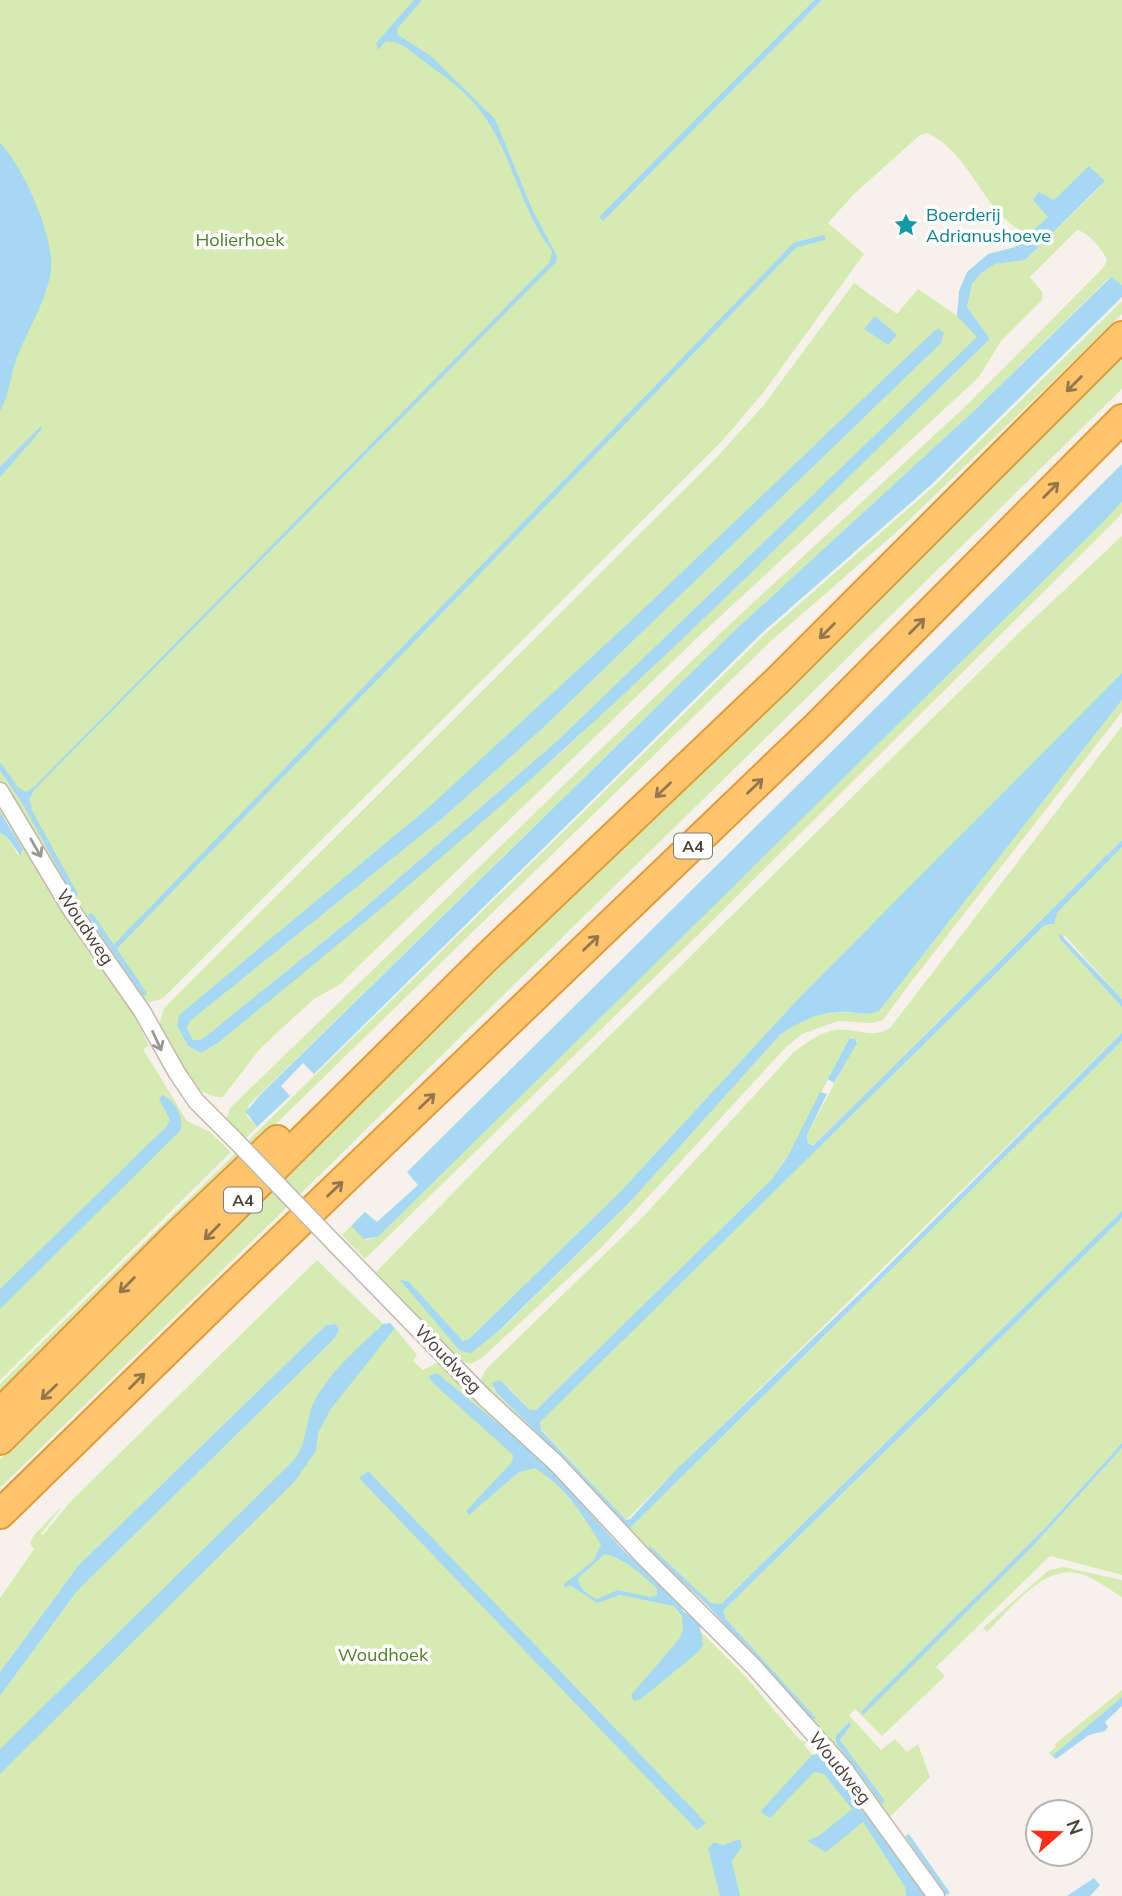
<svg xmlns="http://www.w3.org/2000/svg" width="1122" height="1896" viewBox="0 0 1122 1896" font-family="Mulish,sans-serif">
  <rect width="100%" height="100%" fill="#f6f2eb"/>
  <g fill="#d5ebb2" fill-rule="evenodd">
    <path d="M 0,0 L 814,0 L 600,217 L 603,220 L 822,0 L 1122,0 L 1122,285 L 1110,277 L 976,409 L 733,632 L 249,1105 L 247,1116 L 257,1127 L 246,1138 L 227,1118 L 230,1108 L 729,625 L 969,403 L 1103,268 L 1107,261 C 1103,249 1088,232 1077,230 L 1030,277 L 1042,292 L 1042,300 L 1001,341 L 979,377 L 699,636 L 339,985 L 314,999 L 281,1029 L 258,1051 L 223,1097 C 192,1100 169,1050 159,1025 L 164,1008 L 717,457 L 763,406 L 854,283 L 897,314 L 918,289 L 957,316 L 978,337 L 557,741 L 355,916 L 201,1040 L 193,1040 L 187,1028 L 190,1021 L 444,817 L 545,726 L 944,340 L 429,807 L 177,1026 L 188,1046 L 201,1053 L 218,1043 L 564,750 L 990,339 L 967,307 L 972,284 L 980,274 L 995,264 L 1025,260 L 1105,182 L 1039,239 C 982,221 978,159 928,133 L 920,135 L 854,194 L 828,223 L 864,254 L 763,393 L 721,442 L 162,999 L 149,1002 L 137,993 L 64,887 L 18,804 L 11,811 L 129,1004 L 149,1046 L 143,1049 L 187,1121 L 210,1132 L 231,1152 L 0,1380 L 0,833 L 7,837 L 18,855 L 23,851 L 5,818 L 0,822 Z"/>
    <path d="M 1122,301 L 1122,314 L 901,528 L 771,641 L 0,1393 L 0,1384 L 9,1375 L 765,634 L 933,487 Z"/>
    <path d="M 1122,355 L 1122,389 L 0,1488 L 0,1459 Z"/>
    <path d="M 1122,502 L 1122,513 L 1116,520 L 698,935 L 365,1259 L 342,1235 L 351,1226 L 366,1240 L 378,1237 Z"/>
    <path d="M 1122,536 L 1122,673 L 1089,708 L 799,998 L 619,1193 L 469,1339 L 463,1341 L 405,1279 L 460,1351 L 502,1329 L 630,1202 L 780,1035 C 796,1024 816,1013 836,1012 C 851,1011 868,1017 880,1010 L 1122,700 L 1122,712 L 911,982 L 883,1020 L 872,1023 L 838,1021 L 802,1034 L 786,1047 L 602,1247 L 483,1357 L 471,1364 L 460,1361 L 376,1272 L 532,1112 L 1025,627 Z"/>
    <path d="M 1122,726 L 1122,840 L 813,1146 L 808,1143 L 807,1135 L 857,1041 L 854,1037 L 849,1039 L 788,1156 L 772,1179 L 536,1410 L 530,1410 L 510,1389 L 492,1388 L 576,1472 L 625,1527 L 631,1527 L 1122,1041 L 1122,1211 L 721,1604 L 711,1603 L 651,1547 L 813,1720 L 815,1717 L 726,1619 L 723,1611 L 1122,1218 L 1122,1443 L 1046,1527 L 875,1697 L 863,1714 L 1032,1547 L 1122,1448 L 1122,1575 L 1050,1556 L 936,1667 L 945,1676 L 882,1736 L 855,1709 L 849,1715 L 881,1750 L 895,1739 L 907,1752 L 918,1744 L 930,1777 L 891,1816 L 886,1815 L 489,1392 L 481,1379 L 486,1369 L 642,1218 L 794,1052 C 806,1043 819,1033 834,1030 C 855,1027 871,1040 890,1028 ZM 849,1722 L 840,1740 L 884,1801 L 882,1803 L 836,1743 L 836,1735 Z"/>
    <path d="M 1122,847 L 1122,999 L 1065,936 L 1059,938 L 1122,1007 L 1122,1033 L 626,1520 L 541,1429 L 539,1424 L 542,1419 L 1045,925 L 1052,925 L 1057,913 Z"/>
    <path d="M 317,1260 L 383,1324 L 376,1330 L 386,1339 L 395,1328 L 417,1355 L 413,1361 L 423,1370 L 441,1361 L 554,1472 L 437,1373 L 542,1472 L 552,1478 L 570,1500 L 744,1675 L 800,1740 L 807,1742 L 804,1745 L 860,1810 L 919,1896 L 0,1896 L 0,1696 L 77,1591 L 335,1338 L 339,1330 L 336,1324 L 326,1325 L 78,1566 L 0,1672 L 0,1598 L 34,1549 L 30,1543 L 34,1535 L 63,1505 L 41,1534 L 43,1535 L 70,1502 Z"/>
    <path d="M 1064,1567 L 1122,1580 L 1122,1597 C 1110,1590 1097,1580 1084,1575 C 1046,1560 1011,1609 987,1632 L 983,1628 L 1049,1570 Z"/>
    <path d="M 1122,1690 L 1122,1697 L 1052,1756 L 1049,1753 L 1056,1747 L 1055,1744 Z"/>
  </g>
  <g fill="#a6d8f4" fill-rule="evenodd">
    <path d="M 414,0 L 422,0 L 397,29 L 398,35 L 431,56 L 495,119 L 532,209 L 557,256 L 556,262 L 34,790 L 29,800 L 32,807 L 27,810 L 12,788 L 16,786 L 26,792 L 35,786 L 550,262 L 552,251 C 520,210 513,155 482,113 C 467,92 443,75 422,60 C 411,52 400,39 385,42 L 378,50 L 376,43 Z"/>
    <path d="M 814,0 L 822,0 L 603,221 L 599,217 Z"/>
    <path d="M 0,143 C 22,164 55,238 51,270 C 47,300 27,331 16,360 C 10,377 9,396 0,411 Z"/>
    <path d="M 1089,166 L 1105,181 L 1025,260 L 995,264 L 980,274 L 972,284 L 967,307 L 990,339 C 848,476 710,617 564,749 C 452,851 335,947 218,1043 L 201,1053 L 188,1046 L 177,1026 L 179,1015 L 429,807 L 634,618 L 934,331 L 938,328 L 944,333 L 941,343 L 545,726 L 444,817 L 190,1021 L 187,1028 L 193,1040 L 201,1040 L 355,916 L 557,741 L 977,337 L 957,316 L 959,291 L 967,272 L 988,254 L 1015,247 L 1048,217 L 1033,200 L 1039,192 L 1054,200 Z"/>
    <path d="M 1111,277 L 1122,285 L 1122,297 L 931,485 L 763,632 L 314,1074 L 303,1063 L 281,1086 L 290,1096 L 257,1127 L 246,1112 L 260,1095 L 733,632 L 976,409 Z"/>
    <path d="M 875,316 L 897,335 L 888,345 L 864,329 Z"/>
    <path d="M 41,426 L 42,429 L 0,477 L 0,467 Z"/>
    <path d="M 1122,464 L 1122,502 L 1101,524 L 378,1237 L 364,1239 L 351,1226 L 365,1212 L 377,1222 L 418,1185 L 407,1172 Z"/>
    <path d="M 1122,673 L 1122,700 L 880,1010 C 869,1018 850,1010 837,1012 C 816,1013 796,1024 780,1035 L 630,1202 L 501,1329 L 471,1353 L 460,1351 L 400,1280 L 408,1281 L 463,1341 L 469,1339 L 619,1193 L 799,998 Z"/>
    <path d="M 0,812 L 23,849 L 20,855 L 7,837 L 0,833 Z"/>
    <path d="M 1122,840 L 1122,847 L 1057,913 L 1054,924 L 1045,925 L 540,1422 L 541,1430 L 626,1520 L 630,1519 L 676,1470 L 870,1284 L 1122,1033 L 1122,1041 L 629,1529 L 625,1527 L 576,1472 L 496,1392 L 492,1383 L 500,1380 L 530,1410 L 536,1410 L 772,1179 L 788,1156 L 820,1092 L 827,1094 L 807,1135 L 808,1143 L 813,1146 Z"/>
    <path d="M 1060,934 L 1122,999 L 1122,1007 L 1059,938 Z"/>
    <path d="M 855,1038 L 857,1043 L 834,1083 L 828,1079 L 849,1039 Z"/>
    <path d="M 163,1095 C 175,1101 185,1118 180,1131 L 0,1309 L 0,1289 L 166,1127 L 170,1120 L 159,1099 Z"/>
    <path d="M 1122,1211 L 1122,1218 L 723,1611 L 726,1619 L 816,1718 L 813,1720 L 706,1604 L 648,1549 L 650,1546 L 711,1603 L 721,1604 Z"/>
    <path d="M 390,1323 L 395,1328 L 330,1410 L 318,1433 L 316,1451 L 295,1481 L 0,1774 L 0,1749 L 294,1460 C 308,1443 305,1417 316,1398 C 332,1370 360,1346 383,1324 Z"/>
    <path d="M 336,1324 L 339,1330 L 335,1338 L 77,1591 L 0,1696 L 0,1672 L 78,1566 L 326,1325 Z"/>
    <path d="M 437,1373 L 541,1459 L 624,1551 L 679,1602 L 683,1611 L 699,1622 L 703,1645 L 698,1652 L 641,1699 L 634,1701 L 631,1695 L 680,1638 L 683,1630 L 682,1616 L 674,1606 L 620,1595 L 597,1603 L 570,1585 L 566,1588 L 563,1585 L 593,1561 L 601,1545 C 584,1516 564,1485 535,1468 L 519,1472 L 469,1515 L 466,1511 L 512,1462 L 513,1455 L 432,1382 L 429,1376 ZM 605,1554 C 625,1559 642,1574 657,1589 L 657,1595 L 650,1597 L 618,1590 L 597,1599 C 588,1595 579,1589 578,1578 Z"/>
    <path d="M 1122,1443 L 1122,1448 L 1032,1547 L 863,1715 L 861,1712 L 875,1697 L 1046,1527 Z"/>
    <path d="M 368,1471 L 706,1823 L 697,1830 L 359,1478 Z"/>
    <path d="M 1122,1697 L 1122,1706 L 1105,1722 L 1108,1727 L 1105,1731 L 1089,1735 L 1056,1759 L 1052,1756 Z"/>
    <path d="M 849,1722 L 851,1725 L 840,1740 L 885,1801 L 882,1804 L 836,1743 L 836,1735 Z"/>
    <path d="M 818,1754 L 838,1773 L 836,1777 L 843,1787 L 851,1790 L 925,1896 L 906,1896 L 905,1887 L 863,1822 L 826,1852 L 807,1841 L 819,1836 L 852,1809 L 824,1774 L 814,1772 L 770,1818 L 760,1812 L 812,1755 Z"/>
    <path d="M 909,1834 L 950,1893 L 946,1895 L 905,1836 Z"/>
    <path d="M 740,1839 L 742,1846 L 732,1861 L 740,1896 L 720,1896 L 708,1848 L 714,1842 L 723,1845 Z"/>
    <path d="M 1094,1878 L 1100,1885 L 1090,1896 L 1067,1896 Z"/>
  </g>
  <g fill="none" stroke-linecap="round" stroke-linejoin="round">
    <g stroke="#a6d8f4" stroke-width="5">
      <path d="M 0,766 L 18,792"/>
      <path d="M 25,803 L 75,894"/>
      <path d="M 91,916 L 144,993"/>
      <path d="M 115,947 L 795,245 L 823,238"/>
    </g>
    <g stroke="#c2b9ac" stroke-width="19">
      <g id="street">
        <path d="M 0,791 L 70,908 L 142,1011 L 177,1073 L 196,1101 L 235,1140"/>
        <path d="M 336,1245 L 485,1398 L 556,1463 L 642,1555 L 754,1667 L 842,1766 L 936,1896"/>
      </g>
    </g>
    <g stroke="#e49a37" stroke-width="32">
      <g id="highway">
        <path d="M 2,1411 L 173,1239 L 277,1140"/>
        <path d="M 0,1440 L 485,959 L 777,681 L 1122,336"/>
        <path d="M 0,1514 L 228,1291 L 817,726 L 1122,419"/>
      </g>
    </g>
    <use href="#street" stroke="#fff" stroke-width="16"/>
    <use href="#highway" stroke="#ffc56c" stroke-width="28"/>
    <g stroke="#c2b9ac" stroke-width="19" stroke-linecap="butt">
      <path id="street-bridge" d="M 235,1140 L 336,1245"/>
    </g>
    <use href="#street-bridge" stroke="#fff" stroke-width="16"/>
  </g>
  <defs><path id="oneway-shaft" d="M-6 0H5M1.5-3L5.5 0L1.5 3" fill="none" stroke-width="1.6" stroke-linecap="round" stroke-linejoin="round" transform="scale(1.75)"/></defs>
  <g stroke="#92764d">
    <use href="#oneway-shaft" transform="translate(1074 384) rotate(135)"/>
    <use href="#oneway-shaft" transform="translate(1051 490) rotate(-45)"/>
    <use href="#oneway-shaft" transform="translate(917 626) rotate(-45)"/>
    <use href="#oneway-shaft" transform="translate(827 631) rotate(135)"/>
    <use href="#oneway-shaft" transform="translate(755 786) rotate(-44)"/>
    <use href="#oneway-shaft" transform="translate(663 790) rotate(136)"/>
    <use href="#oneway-shaft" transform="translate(591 943) rotate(-44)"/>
    <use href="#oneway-shaft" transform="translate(427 1101) rotate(-44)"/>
    <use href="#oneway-shaft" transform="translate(335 1189) rotate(-44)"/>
    <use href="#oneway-shaft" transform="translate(212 1232) rotate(135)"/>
    <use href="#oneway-shaft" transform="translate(127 1285) rotate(135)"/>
    <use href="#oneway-shaft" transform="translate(137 1381) rotate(-45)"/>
    <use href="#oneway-shaft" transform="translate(49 1392) rotate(136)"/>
  </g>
  <g stroke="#9b9792">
    <use href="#oneway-shaft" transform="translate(36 848) rotate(60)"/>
    <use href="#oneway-shaft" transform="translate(157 1041) rotate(65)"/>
  </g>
  <defs>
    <g id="sight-bare" transform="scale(1.89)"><path d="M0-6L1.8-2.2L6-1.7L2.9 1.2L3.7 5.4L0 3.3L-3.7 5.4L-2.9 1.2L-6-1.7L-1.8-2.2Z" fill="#0f9aa8" stroke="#fff" stroke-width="2.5" paint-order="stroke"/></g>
  </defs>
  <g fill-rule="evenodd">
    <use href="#sight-bare" x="906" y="225"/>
  </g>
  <g text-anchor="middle" stroke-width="7" stroke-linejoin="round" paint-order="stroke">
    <g fill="#fff" stroke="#807b74" stroke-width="2">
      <rect x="674" y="833.5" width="38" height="25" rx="5"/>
      <rect x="224" y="1187.5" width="38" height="25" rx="5"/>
    </g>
    <g font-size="16" font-weight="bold" fill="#4a4238">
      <text x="693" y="852">A4</text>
      <text x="243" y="1206">A4</text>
    </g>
    <g font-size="18" fill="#0d838f" stroke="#fff" text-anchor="start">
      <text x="926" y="221">Boerderij<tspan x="926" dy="21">Adrianushoeve</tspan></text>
    </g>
    <g font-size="18" fill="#4e8028" stroke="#fff">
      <text x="240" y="246">Holierhoek</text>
      <text x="383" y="1661">Woudhoek</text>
    </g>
    <g font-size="18" fill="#4a4238" stroke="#fff">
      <text transform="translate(85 927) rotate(56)" y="6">Woudweg</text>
      <text transform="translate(448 1359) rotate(46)" y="6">Woudweg</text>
      <text transform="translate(840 1768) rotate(51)" y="6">Woudweg</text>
    </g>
  </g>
  <g transform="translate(1059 1833) rotate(70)"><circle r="33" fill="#ffffff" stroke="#b7b3af" stroke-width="2"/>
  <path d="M0-5L12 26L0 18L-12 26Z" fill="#ff2d18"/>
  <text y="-10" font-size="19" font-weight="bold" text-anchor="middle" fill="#4a4238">N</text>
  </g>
</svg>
